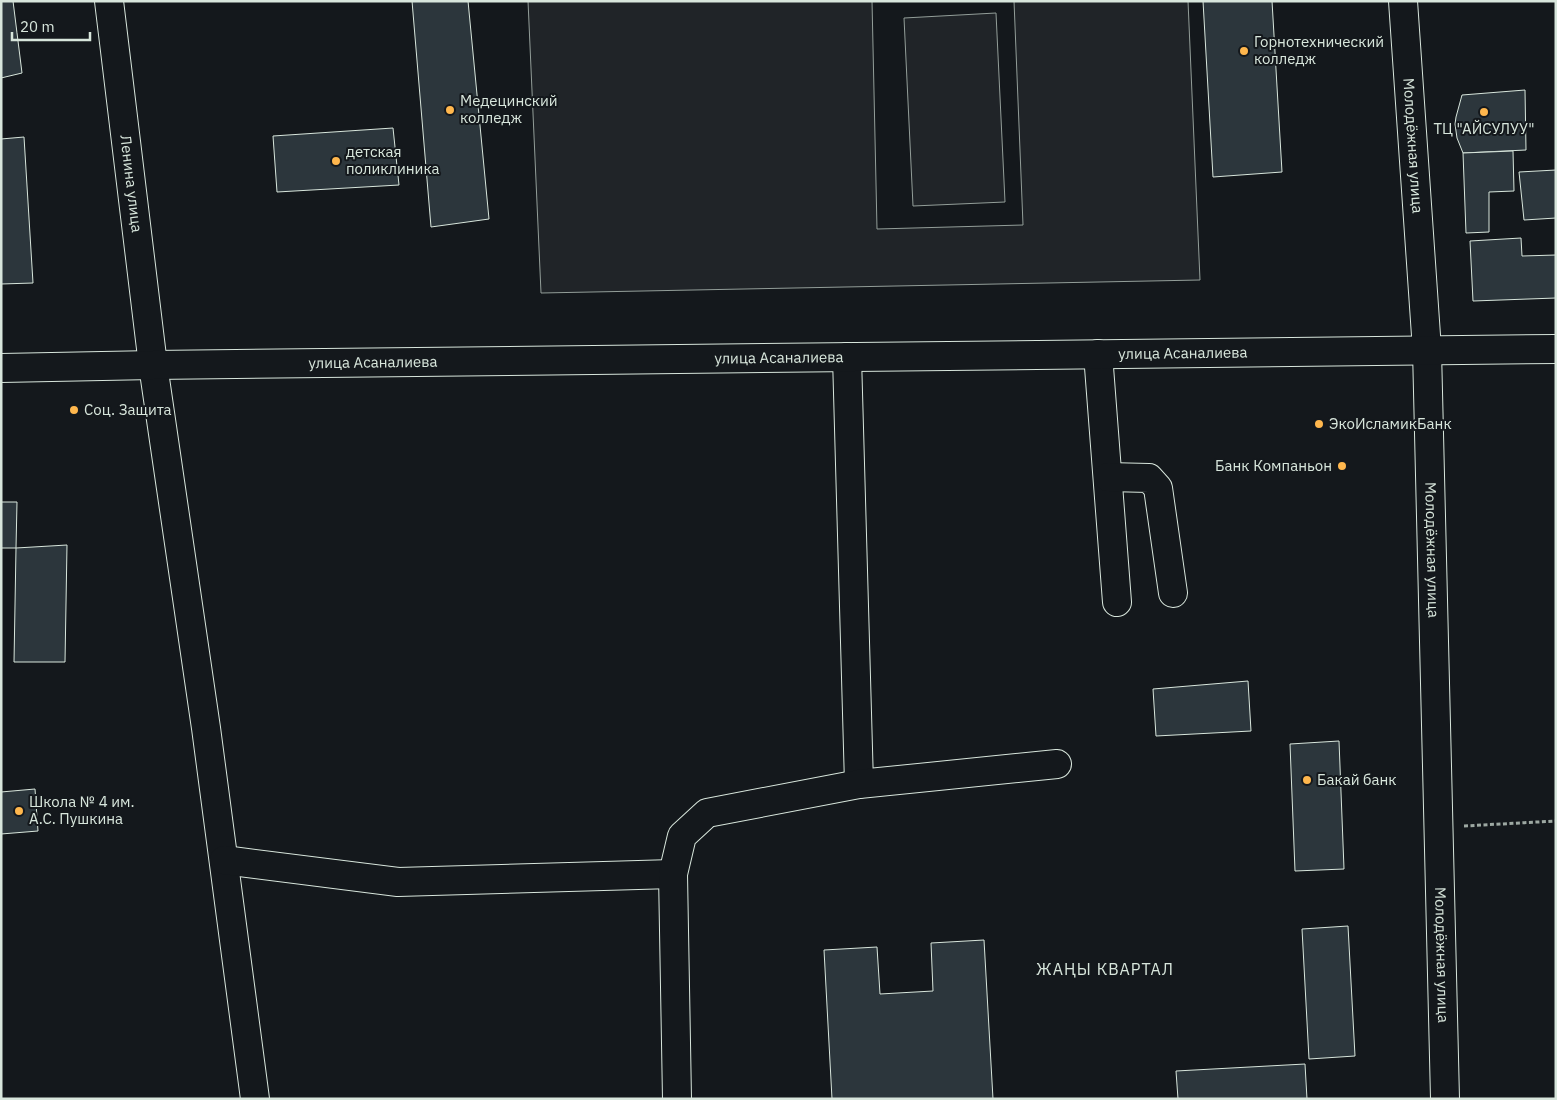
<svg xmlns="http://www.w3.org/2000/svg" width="1557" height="1100" viewBox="0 0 1557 1100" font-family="'IBM Plex Sans',sans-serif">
  <rect width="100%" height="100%" fill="#14181c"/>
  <g fill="#202428" stroke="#939e99">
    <path d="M 528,1 L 872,1 L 877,229 L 1023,225 L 1014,1 L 1188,1 L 1200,280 L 541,293 Z"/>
    <path d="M 996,13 L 1005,202 L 913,206 L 904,18 Z"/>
  </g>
  <g fill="#2c363c" stroke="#d8e6dc">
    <path d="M 1,1 L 13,1 L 22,73 L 1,78 Z"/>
    <path d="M 412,1 L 468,1 L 489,219 L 431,227 Z"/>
    <path d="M 1203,1 L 1272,1 L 1282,172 L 1213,177 Z"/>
    <path d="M 1525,90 L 1526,150 L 1463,153 L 1457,138 L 1455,124 L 1456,117 L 1462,95 Z"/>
    <path d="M 393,128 L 399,185 L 277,192 L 273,136 Z"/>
    <path d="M 24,137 L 33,283 L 1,284 L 1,139 Z"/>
    <path d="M 1513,151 L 1514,191 L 1489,192 L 1489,232 L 1466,233 L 1463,153 Z"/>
    <path d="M 1556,170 L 1556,218 L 1524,220 L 1519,172 Z"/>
    <path d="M 1521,238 L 1522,256 L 1556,255 L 1556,298 L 1473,301 L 1470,241 Z"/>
    <path d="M 1,502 L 17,502 L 16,548 L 1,548 Z"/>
    <path d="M 67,545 L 65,662 L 14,662 L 16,548 Z"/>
    <path d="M 1248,681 L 1251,731 L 1156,736 L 1153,689 Z"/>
    <path d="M 1339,741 L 1344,869 L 1295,871 L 1290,744 Z"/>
    <path d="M 35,789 L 38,831 L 1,834 L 1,792 Z"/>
    <path d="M 1348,926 L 1355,1056 L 1309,1059 L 1302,929 Z"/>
    <path d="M 984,940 L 993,1099 L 832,1099 L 824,950 L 877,947 L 880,994 L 933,991 L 931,943 Z"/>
    <path d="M 1305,1064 L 1307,1099 L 1178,1099 L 1176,1071 Z"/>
  </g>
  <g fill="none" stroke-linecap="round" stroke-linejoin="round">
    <g stroke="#d8e6dc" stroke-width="30">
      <g id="minor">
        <path id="s1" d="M 1427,350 L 1445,1099"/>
        <path d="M 1098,354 L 1117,602"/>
        <path d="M 847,357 L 859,784"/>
        <path d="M 153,365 L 206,728 L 255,1099"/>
        <path d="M 1108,477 L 1149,478 L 1158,488 L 1173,593"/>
        <path d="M 224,860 L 398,882 L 673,874"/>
        <path d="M 677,1099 L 673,874 L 682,836 L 707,813 L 859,784 L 1057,764"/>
      </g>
    </g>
    <g stroke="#d8e6dc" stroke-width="30">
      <g id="major">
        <path id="s2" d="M 109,1 L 153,365"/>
        <path id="s3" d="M 1403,1 L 1427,350"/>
        <path id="s4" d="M 1,368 L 153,365 L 1556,349"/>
      </g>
    </g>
    <path stroke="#9da8a2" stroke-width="3" stroke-dasharray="4 2.5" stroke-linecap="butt" d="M 1464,826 L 1556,821"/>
    <use href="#minor" stroke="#14181c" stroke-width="28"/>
    <use href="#major" stroke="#14181c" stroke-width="28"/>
  </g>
  <g fill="#ffb74d" stroke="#14181c" stroke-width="2">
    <circle cx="1244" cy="51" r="5"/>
    <circle cx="450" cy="110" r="5"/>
    <circle cx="1484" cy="112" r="5"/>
    <circle cx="336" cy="161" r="5"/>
    <circle cx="74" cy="410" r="5"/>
    <circle cx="1319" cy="424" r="5"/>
    <circle cx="1342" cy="466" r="5"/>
    <circle cx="1307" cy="780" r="5"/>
    <circle cx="19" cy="811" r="5"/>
  </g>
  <g text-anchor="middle" stroke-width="4" stroke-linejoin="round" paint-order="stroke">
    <g font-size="15" fill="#d8e6dc" stroke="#14181c" text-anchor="start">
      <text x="1254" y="47">Горнотехнический<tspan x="1254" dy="17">колледж</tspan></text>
      <text x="460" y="106">Медецинский<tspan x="460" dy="17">колледж</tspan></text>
      <text x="1484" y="134" text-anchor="middle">ТЦ "АЙСУЛУУ"</text>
      <text x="346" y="157">детская<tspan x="346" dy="17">поликлиника</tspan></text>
      <text x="84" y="415">Соц. Защита</text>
      <text x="1329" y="429">ЭкоИсламикБанк</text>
      <text x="1332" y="471" text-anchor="end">Банк Компаньон</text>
      <text x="1317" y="785">Бакай банк</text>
      <text x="29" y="807">Школа № 4 им.<tspan x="29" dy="17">А.С. Пушкина</tspan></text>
    </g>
    <g font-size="15" fill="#d8e6dc" stroke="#14181c">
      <text dy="5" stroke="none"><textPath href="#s3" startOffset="145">Молодёжная улица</textPath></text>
      <text dy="5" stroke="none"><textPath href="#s2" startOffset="184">Ленина улица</textPath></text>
      <text dy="5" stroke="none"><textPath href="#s4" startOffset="1182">улица Асаналиева</textPath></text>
      <text dy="5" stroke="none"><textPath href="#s4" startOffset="778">улица Асаналиева</textPath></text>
      <text dy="5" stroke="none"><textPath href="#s4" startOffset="372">улица Асаналиева</textPath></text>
      <text dy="5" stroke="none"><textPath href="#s1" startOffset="200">Молодёжная улица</textPath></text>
      <text dy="5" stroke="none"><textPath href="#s1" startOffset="605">Молодёжная улица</textPath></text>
    </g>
    <g font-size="16" letter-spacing="1" fill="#d8e6dc" stroke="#14181c">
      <text x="1105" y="975">ЖАҢЫ КВАРТАЛ</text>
    </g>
  </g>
  <rect width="1557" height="1100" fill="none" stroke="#d8e6dc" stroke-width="5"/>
  <path d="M12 32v8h78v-8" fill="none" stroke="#d8e6dc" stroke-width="2.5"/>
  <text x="20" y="32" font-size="15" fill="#d8e6dc" stroke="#14181c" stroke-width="4" paint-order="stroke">20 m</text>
</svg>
